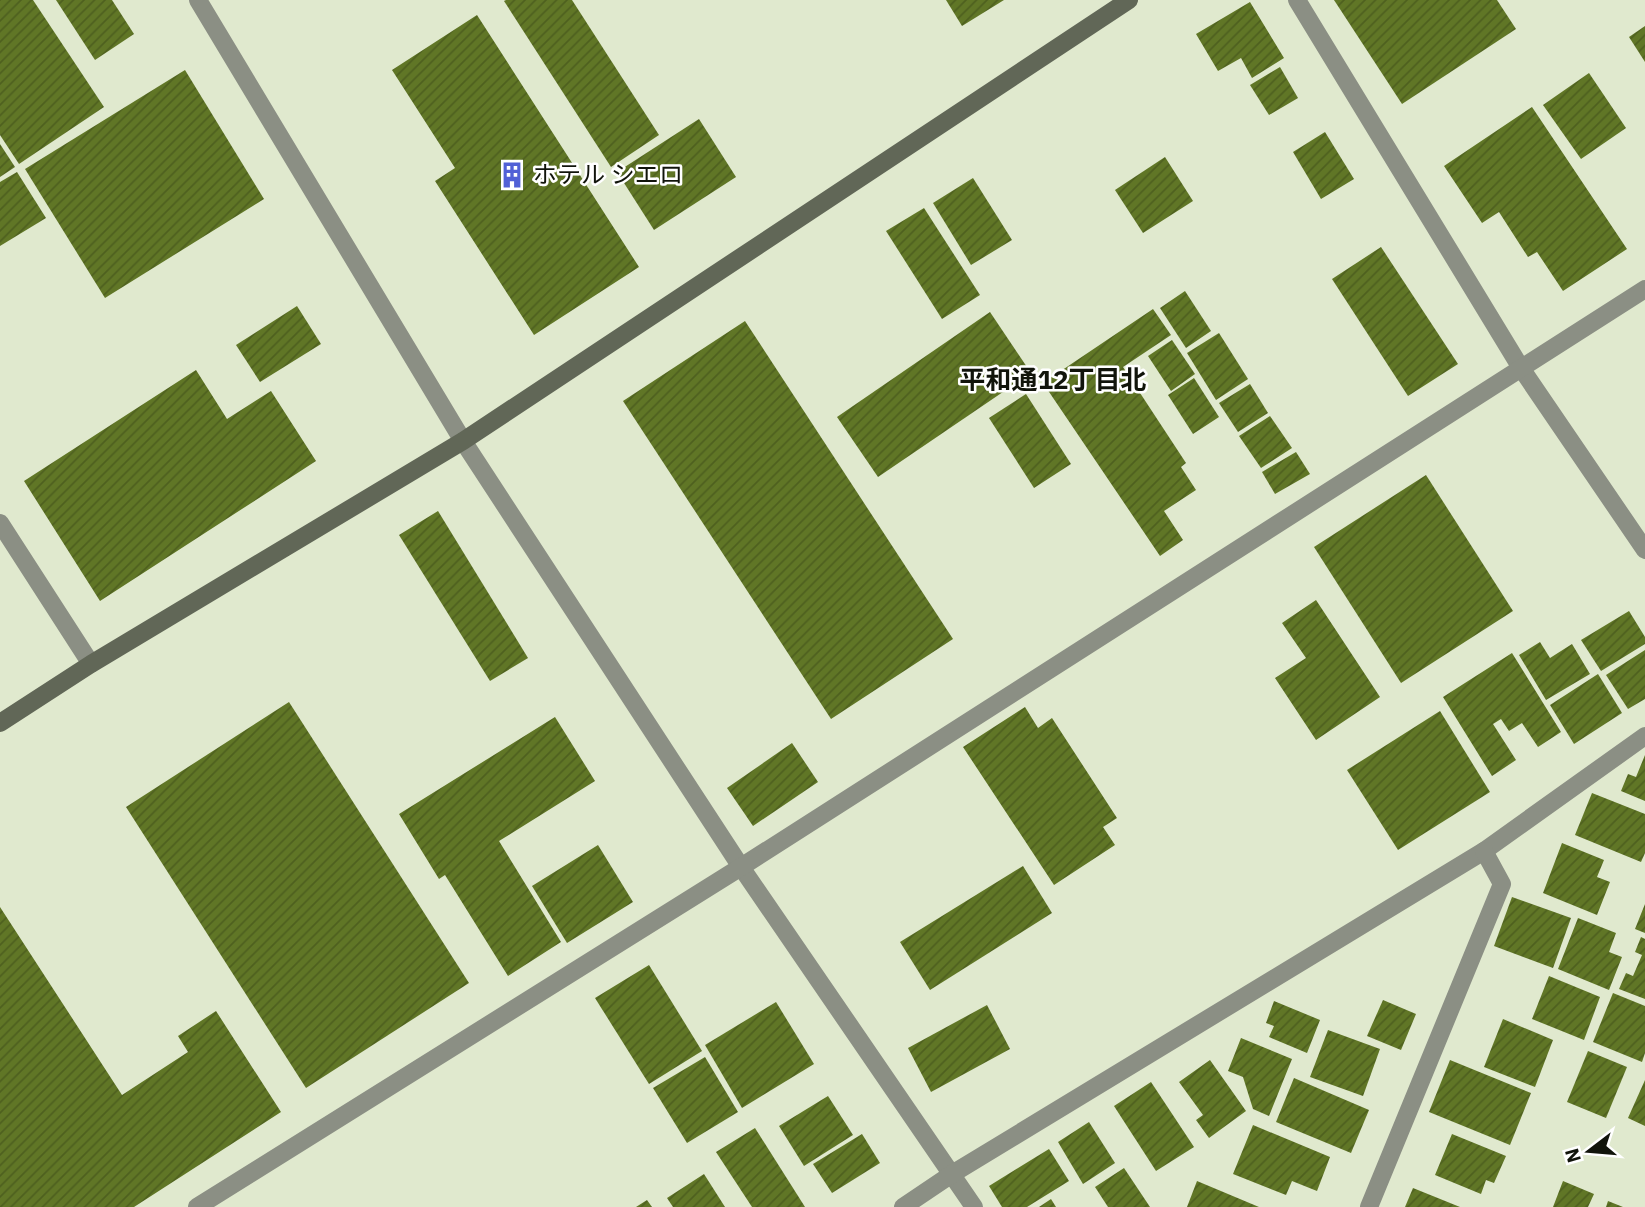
<svg xmlns="http://www.w3.org/2000/svg" width="1645" height="1207" viewBox="0 0 1645 1207" font-family="'IBM Plex Sans','Noto Sans JP',sans-serif">
  <defs>
    <pattern id="building-hatch" width="6" height="6" patternUnits="userSpaceOnUse" patternTransform="scale(1.75)"><rect width="6" height="6" fill="#607626"/><path d="M-1 1l2-2M0 6l6-6M5 7l2-2" fill="none" stroke="#4e601f"/></pattern>
  </defs>
  <rect width="100%" height="100%" fill="#e0e9ce"/>
  <g fill="url(#building-hatch)">
    <path d="M 0,0 L 33,0 L 104,107 L 19,164 L 0,135 Z"/>
    <path d="M 56,0 L 112,0 L 134,34 L 95,60 Z"/>
    <path d="M 506,0 L 572,0 L 659,135 L 611,167 L 504,1 Z"/>
    <path d="M 946,0 L 1004,0 L 962,26 Z"/>
    <path d="M 1334,0 L 1497,0 L 1516,29 L 1402,104 Z"/>
    <path d="M 1250,2 L 1284,58 L 1252,78 L 1241,58 L 1218,71 L 1196,34 Z"/>
    <path d="M 477,15 L 639,267 L 534,335 L 435,181 L 455,168 L 392,70 Z"/>
    <path d="M 1645,26 L 1645,62 L 1629,37 Z"/>
    <path d="M 1280,67 L 1298,98 L 1269,115 L 1250,85 Z"/>
    <path d="M 185,70 L 264,199 L 105,298 L 25,169 Z"/>
    <path d="M 1589,73 L 1626,128 L 1581,159 L 1543,105 Z"/>
    <path d="M 1532,107 L 1627,249 L 1563,291 L 1537,252 L 1528,257 L 1499,212 L 1482,223 L 1444,166 Z"/>
    <path d="M 699,119 L 736,177 L 654,230 L 617,172 Z"/>
    <path d="M 1325,132 L 1354,179 L 1321,199 L 1293,152 Z"/>
    <path d="M 0,144 L 15,167 L 0,177 Z"/>
    <path d="M 1165,157 L 1193,201 L 1143,233 L 1115,190 Z"/>
    <path d="M 17,172 L 46,218 L 0,246 L 0,182 Z"/>
    <path d="M 973,178 L 1012,240 L 971,265 L 933,203 Z"/>
    <path d="M 924,208 L 980,295 L 942,319 L 886,231 Z"/>
    <path d="M 1381,247 L 1458,364 L 1408,396 L 1332,279 Z"/>
    <path d="M 1185,291 L 1211,331 L 1186,348 L 1160,308 Z"/>
    <path d="M 297,306 L 321,344 L 260,382 L 236,345 Z"/>
    <path d="M 1153,309 L 1171,335 L 1123,367 L 1186,463 L 1181,467 L 1196,490 L 1164,511 L 1183,540 L 1160,556 L 1043,383 Z"/>
    <path d="M 990,312 L 1031,373 L 878,477 L 837,417 Z"/>
    <path d="M 745,321 L 953,639 L 831,719 L 623,401 Z"/>
    <path d="M 1219,333 L 1248,379 L 1216,400 L 1187,353 Z"/>
    <path d="M 1172,340 L 1195,374 L 1171,391 L 1148,356 Z"/>
    <path d="M 196,370 L 227,419 L 271,391 L 316,461 L 100,601 L 24,481 Z"/>
    <path d="M 1194,378 L 1219,417 L 1193,434 L 1168,395 Z"/>
    <path d="M 1250,384 L 1268,413 L 1238,432 L 1219,403 Z"/>
    <path d="M 1026,394 L 1071,464 L 1034,488 L 989,418 Z"/>
    <path d="M 1270,416 L 1292,448 L 1261,468 L 1239,436 Z"/>
    <path d="M 1296,452 L 1310,474 L 1275,494 L 1262,472 Z"/>
    <path d="M 1426,475 L 1513,611 L 1401,683 L 1314,547 Z"/>
    <path d="M 438,511 L 528,658 L 490,681 L 399,535 Z"/>
    <path d="M 1316,600 L 1380,697 L 1316,740 L 1275,678 L 1306,658 L 1282,623 Z"/>
    <path d="M 1629,611 L 1645,637 L 1645,644 L 1601,671 L 1581,640 Z"/>
    <path d="M 1540,642 L 1550,658 L 1572,644 L 1590,674 L 1546,700 L 1519,655 Z"/>
    <path d="M 1645,650 L 1645,699 L 1628,709 L 1606,675 Z"/>
    <path d="M 1512,653 L 1561,732 L 1538,747 L 1522,723 L 1509,731 L 1501,719 L 1493,724 L 1516,760 L 1492,776 L 1443,697 Z"/>
    <path d="M 1598,674 L 1622,713 L 1574,744 L 1550,705 Z"/>
    <path d="M 289,702 L 469,983 L 306,1088 L 126,807 Z"/>
    <path d="M 1025,707 L 1038,728 L 1052,718 L 1117,818 L 1103,827 L 1115,845 L 1054,885 L 963,747 Z"/>
    <path d="M 1440,711 L 1490,792 L 1398,850 L 1347,770 Z"/>
    <path d="M 555,717 L 595,781 L 499,841 L 561,942 L 508,976 L 445,875 L 439,879 L 399,814 Z"/>
    <path d="M 792,743 L 818,782 L 753,826 L 727,788 Z"/>
    <path d="M 1645,755 L 1645,801 L 1621,791 L 1628,774 L 1636,777 Z"/>
    <path d="M 1592,793 L 1645,814 L 1645,853 L 1641,862 L 1575,835 Z"/>
    <path d="M 1562,843 L 1604,860 L 1597,877 L 1610,882 L 1597,915 L 1543,893 Z"/>
    <path d="M 598,845 L 633,902 L 567,943 L 532,886 Z"/>
    <path d="M 1023,866 L 1052,913 L 930,990 L 900,942 Z"/>
    <path d="M 1512,897 L 1571,918 L 1553,968 L 1494,946 Z"/>
    <path d="M 1645,904 L 1645,933 L 1635,929 Z"/>
    <path d="M 0,907 L 122,1095 L 188,1052 L 178,1036 L 216,1011 L 281,1112 L 134,1207 L 0,1207 Z"/>
    <path d="M 1578,918 L 1616,933 L 1609,952 L 1622,957 L 1609,990 L 1558,969 Z"/>
    <path d="M 1641,937 L 1645,939 L 1645,999 L 1619,989 L 1626,973 L 1633,976 L 1642,955 L 1635,952 Z"/>
    <path d="M 649,965 L 702,1051 L 649,1084 L 595,998 Z"/>
    <path d="M 1549,976 L 1600,997 L 1584,1040 L 1532,1019 Z"/>
    <path d="M 1613,993 L 1645,1006 L 1645,1053 L 1642,1062 L 1593,1042 Z"/>
    <path d="M 1383,1000 L 1416,1014 L 1401,1050 L 1367,1036 Z"/>
    <path d="M 1274,1001 L 1320,1020 L 1307,1053 L 1269,1037 L 1274,1026 L 1266,1023 Z"/>
    <path d="M 776,1002 L 814,1064 L 742,1108 L 705,1045 Z"/>
    <path d="M 987,1005 L 1010,1049 L 931,1092 L 908,1048 Z"/>
    <path d="M 1503,1019 L 1553,1040 L 1535,1087 L 1484,1067 Z"/>
    <path d="M 1328,1030 L 1380,1049 L 1363,1096 L 1310,1077 Z"/>
    <path d="M 1241,1038 L 1292,1059 L 1269,1116 L 1253,1109 L 1243,1077 L 1228,1071 Z"/>
    <path d="M 1588,1051 L 1627,1067 L 1606,1118 L 1567,1102 Z"/>
    <path d="M 705,1057 L 738,1112 L 687,1143 L 653,1088 Z"/>
    <path d="M 1210,1060 L 1246,1111 L 1209,1138 L 1196,1120 L 1203,1115 L 1179,1082 Z"/>
    <path d="M 1450,1060 L 1531,1093 L 1510,1145 L 1429,1112 Z"/>
    <path d="M 1294,1078 L 1369,1110 L 1351,1153 L 1276,1122 Z"/>
    <path d="M 1645,1080 L 1645,1126 L 1628,1118 Z"/>
    <path d="M 1151,1082 L 1194,1147 L 1156,1171 L 1114,1106 Z"/>
    <path d="M 828,1096 L 853,1135 L 804,1166 L 779,1126 Z"/>
    <path d="M 1089,1122 L 1115,1163 L 1083,1184 L 1058,1142 Z"/>
    <path d="M 1253,1125 L 1330,1157 L 1317,1191 L 1292,1181 L 1286,1195 L 1233,1174 Z"/>
    <path d="M 755,1128 L 805,1207 L 752,1207 L 716,1152 Z"/>
    <path d="M 862,1134 L 880,1163 L 832,1193 L 813,1164 Z"/>
    <path d="M 1452,1134 L 1506,1156 L 1494,1183 L 1486,1180 L 1481,1194 L 1435,1175 Z"/>
    <path d="M 1049,1149 L 1069,1181 L 1027,1207 L 1002,1207 L 989,1186 Z"/>
    <path d="M 1124,1168 L 1150,1207 L 1108,1207 L 1095,1187 Z"/>
    <path d="M 704,1174 L 725,1207 L 673,1207 L 667,1198 Z"/>
    <path d="M 1197,1181 L 1259,1207 L 1187,1207 Z"/>
    <path d="M 1563,1181 L 1594,1194 L 1588,1207 L 1553,1207 Z"/>
    <path d="M 1413,1188 L 1460,1207 L 1405,1207 Z"/>
    <path d="M 1051,1199 L 1056,1207 L 1039,1207 Z"/>
    <path d="M 647,1200 L 652,1207 L 636,1207 Z"/>
    <path d="M 1608,1201 L 1623,1207 L 1606,1207 Z"/>
  </g>
  <g fill="none" stroke-linecap="round" stroke-linejoin="round">
    <g stroke="#8b8f84" stroke-width="18">
      <path d="M 198,0 L 463,441 L 741,867 L 974,1207"/>
      <path d="M 1297,0 L 1521,368 L 1645,550"/>
      <path d="M 0,523 L 91,664"/>
      <path d="M 197,1207 L 741,867 L 1645,289"/>
      <path d="M 903,1207 L 952,1174 L 1484,851 L 1645,736"/>
      <path d="M 1369,1207 L 1502,884 L 1484,851"/>
    </g>
    <path stroke="#616757" stroke-width="18" d="M 0,723 L 91,664 L 463,441 L 1129,0"/>
  </g>
  <defs>
    <g id="building-bare" transform="scale(2.1)"><path d="M-4-6H4V6H1V3H-1V6H-4ZM-2.5-4.3h1.7v1.8h-1.7ZM.8-4.3h1.7v1.8H.8ZM-2.5-1h1.7V.8h-1.7ZM.8-1h1.7V.8H.8Z" fill="#5160d6" stroke="#fff" stroke-width="2.5" paint-order="stroke"/></g>
  </defs>
  <g fill-rule="evenodd">
    <use href="#building-bare" x="512" y="175"/>
  </g>
  <g text-anchor="middle" stroke-width="5" stroke-linejoin="round" paint-order="stroke">
    <g font-size="24" fill="#11140b" stroke="#fff" text-anchor="start">
      <text x="533" y="183">ホテル シエロ</text>
    </g>
    <g font-size="26" font-weight="bold" fill="#11140b" stroke="#fff">
      <text x="1053" y="389">平和通12丁目北</text>
    </g>
  </g>
  <g transform="translate(1589 1151) rotate(254)" stroke="#ffffff" stroke-width="5" paint-order="stroke">
  <path d="M0-5L12 26L0 18L-12 26Z" fill="#11140b"/>
  <text y="-10" font-size="19" font-weight="bold" text-anchor="middle" fill="#11140b">N</text>
  </g>
</svg>
